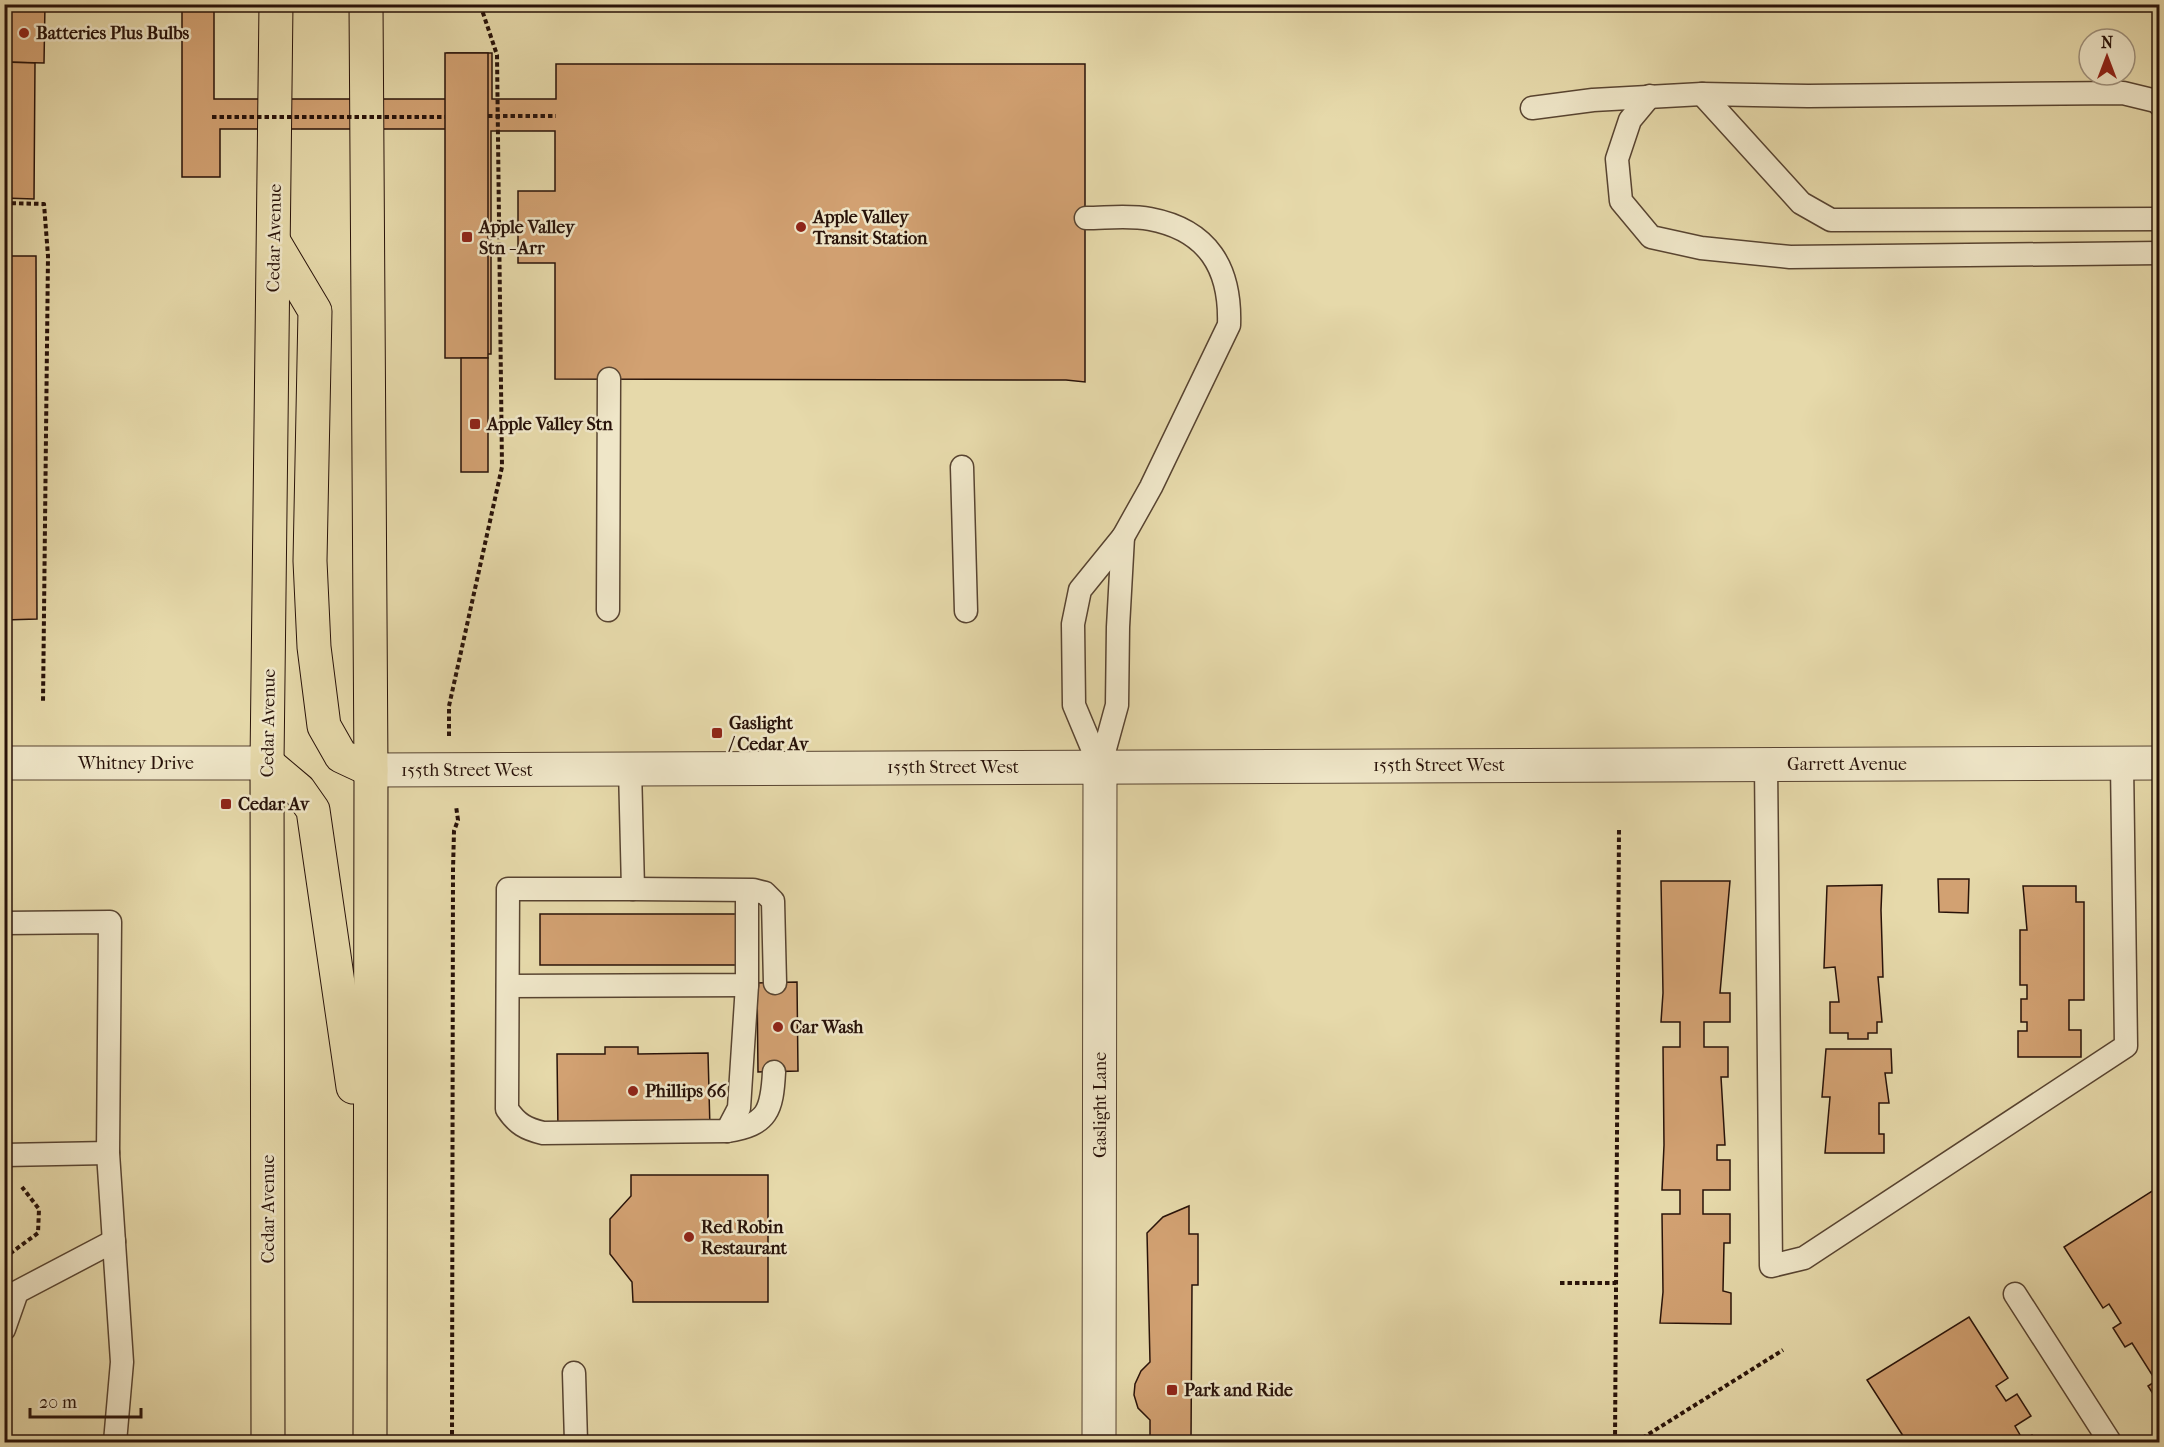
<svg xmlns="http://www.w3.org/2000/svg" width="2164" height="1447" viewBox="0 0 2164 1447" font-family="'IM FELL French Canon',serif">
  <rect width="100%" height="100%" fill="#e6d9aa"/>
  <filter id="stains"><feTurbulence type="fractalNoise" baseFrequency=".00333" numOctaves="4"/><feColorMatrix values="0 0 0 0 .2 0 0 0 0 .09 0 0 0 0 .02 0 0 0 .5 -.17"/></filter>
  <radialGradient id="worn" r=".72"><stop offset=".6" stop-color="#630" stop-opacity="0"/><stop offset="1" stop-color="#630" stop-opacity=".3"/></radialGradient>
  <g fill="#d2a172" stroke="#281209" stroke-width="1.5">
    <path d="M 4,4 L 45,4 L 44,63 L 4,62 Z"/>
    <path d="M 182,4 L 214,4 L 214,99 L 447,99 L 447,53 L 492,53 L 492,99 L 556,99 L 556,64 L 1085,64 L 1085,382 L 1066,380 L 555,379 L 555,263 L 518,263 L 518,191 L 555,191 L 555,131 L 491,131 L 491,354 L 451,354 L 447,129 L 220,129 L 220,177 L 182,177 Z"/>
    <rect x="445" y="53" width="43" height="305"/>
    <path d="M 4,62 L 35,63 L 34,199 L 4,198 Z"/>
    <path d="M 4,256 L 36,256 L 37,619 L 4,620 Z"/>
    <rect x="461" y="358" width="27" height="114"/>
    <path d="M 1938,879 L 1969,879 L 1968,913 L 1939,912 Z"/>
    <path d="M 1661,881 L 1730,881 L 1720,993 L 1730,993 L 1730,1022 L 1704,1022 L 1704,1047 L 1728,1047 L 1728,1077 L 1721,1077 L 1725,1145 L 1717,1145 L 1717,1160 L 1730,1160 L 1730,1190 L 1703,1190 L 1703,1214 L 1730,1214 L 1730,1243 L 1724,1243 L 1723,1291 L 1731,1293 L 1731,1324 L 1660,1323 L 1663,1292 L 1662,1214 L 1680,1214 L 1680,1190 L 1662,1190 L 1664,1145 L 1663,1047 L 1680,1047 L 1680,1022 L 1661,1022 L 1663,993 Z"/>
    <path d="M 1882,885 L 1881,910 L 1883,977 L 1878,977 L 1882,1022 L 1877,1022 L 1877,1033 L 1868,1033 L 1868,1039 L 1848,1039 L 1848,1033 L 1830,1033 L 1830,1002 L 1839,1002 L 1835,967 L 1824,968 L 1827,886 Z"/>
    <path d="M 2023,886 L 2076,886 L 2076,902 L 2084,902 L 2084,1000 L 2069,1000 L 2069,1030 L 2081,1030 L 2081,1057 L 2018,1057 L 2018,1031 L 2027,1031 L 2027,1022 L 2021,1022 L 2021,999 L 2027,999 L 2027,985 L 2020,985 L 2020,930 L 2027,930 Z"/>
    <rect x="540" y="914" width="202" height="51"/>
    <path d="M 797,982 L 798,1071 L 758,1072 L 757,983 Z"/>
    <path d="M 605,1047 L 638,1047 L 638,1054 L 708,1053 L 710,1129 L 558,1131 L 557,1054 L 605,1054 Z"/>
    <path d="M 1826,1049 L 1891,1049 L 1892,1073 L 1885,1073 L 1889,1103 L 1879,1103 L 1879,1134 L 1884,1134 L 1884,1153 L 1825,1153 L 1830,1097 L 1822,1097 Z"/>
    <path d="M 631,1175 L 768,1175 L 768,1302 L 633,1302 L 632,1282 L 610,1254 L 610,1219 L 631,1196 Z"/>
    <path d="M 2160,1186 L 2160,1405 L 2148,1386 L 2156,1381 L 2132,1343 L 2125,1347 L 2113,1328 L 2121,1323 L 2109,1304 L 2103,1308 L 2064,1247 Z"/>
    <path d="M 1189,1206 L 1189,1234 L 1198,1234 L 1198,1285 L 1192,1285 L 1191,1442 L 1150,1442 L 1150,1420 L 1138,1408 L 1134,1395 L 1135,1384 L 1141,1371 L 1150,1362 L 1147,1233 L 1163,1217 Z"/>
    <path d="M 1969,1317 L 2008,1378 L 1996,1386 L 2006,1401 L 2017,1394 L 2031,1416 L 2015,1426 L 2023,1440 L 2032,1435 L 2036,1442 L 1919,1442 L 1916,1438 L 1907,1442 L 1867,1380 Z"/>
  </g>
  <g fill="none" stroke-linecap="round" stroke-linejoin="round">
    <g stroke="#584431" stroke-width="25">
      <g id="lane">
        <path d="M 1702,94 L 1801,203 L 1831,220 L 2160,219"/>
        <path d="M 1650,96 L 1630,120 L 1617,159 L 1621,201 L 1651,237 L 1701,248 L 1790,257 L 2160,253"/>
        <path d="M 1532,108 L 1593,100 L 1702,94 L 1808,96 L 2123,93 L 2156,101 L 2160,105"/>
        <path d="M 1086,218 C 1106,218 1130,215 1150,219 C 1208,230 1231,268 1229,325 L 1151,487 L 1123,537 L 1080,590 L 1073,624 L 1074,705 L 1100,767"/>
        <path d="M 962,467 L 966,611"/>
        <path d="M 608,610 L 609,379"/>
        <path d="M 1766,764 L 1771,1266 L 1804,1258 L 2126,1046 L 2122,764"/>
        <path d="M 1100,767 L 1117,705 L 1118,627 L 1123,537"/>
        <path d="M 630,768 L 633,889 L 508,889 L 507,1109 C 517,1124 526,1129 543,1133 L 727,1131 C 768,1125 772,1110 774,1072"/>
        <path d="M 633,889 L 753,890 L 765,893 L 773,901 L 775,983"/>
        <path d="M 4,923 L 110,922 L 108,1153 L 4,1155"/>
        <path d="M 508,986 L 747,985 L 747,891"/>
        <path d="M 727,1131 L 739,1108 L 747,985"/>
        <path d="M 108,1153 L 122,1362 L 115,1442"/>
        <path d="M 2015,1294 L 2110,1442"/>
        <path d="M 4,1329 L 17,1292 L 114,1241"/>
        <path d="M 574,1373 L 576,1442"/>
      </g>
    </g>
    <g stroke="#584431" stroke-width="35">
      <g id="street">
        <path d="M 4,763 L 267,763"/>
        <path d="M 371,770 L 2160,763"/>
        <path d="M 1099,1442 L 1100,767"/>
      </g>
    </g>
    <g stroke="#281209" stroke-width="35">
      <g id="primary">
        <path d="M 366,4 L 371,770 L 370,1442"/>
        <path d="M 274,242 L 315,311 L 310,561 L 314,647 L 324,726 L 341,756 L 371,770"/>
        <path d="M 267,763 L 299,790 L 313,810 L 353,1087"/>
        <path d="M 268,1442 L 267,763 L 276,4"/>
      </g>
    </g>
    <g stroke="#281209" stroke-width="4" stroke-dasharray="4.5 3" stroke-linecap="butt">
      <path d="M 4,203 L 44,204 L 48,256 L 43,703"/>
      <path d="M 449,736 L 449,706 L 502,467 L 497,55 L 480,4"/>
      <path d="M 4,1245 L 12,1254"/>
      <path d="M 4,1258 L 38,1233 L 39,1209 L 22,1187"/>
      <path d="M 1560,1283 L 1616,1283"/>
      <path d="M 452,1442 L 453,870 L 454,831 L 458,820 L 456,806"/>
      <path d="M 1615,1442 L 1619,829"/>
      <path d="M 1636,1442 L 1783,1350"/>
    </g>
    <use href="#lane" stroke="#efe6c8" stroke-width="22"/>
    <use href="#street" stroke="#efe6c8" stroke-width="33"/>
    <use href="#primary" stroke="#e6d9aa" stroke-width="33"/>
    <g stroke="#281209" stroke-width="4" stroke-dasharray="4.5 3" stroke-linecap="butt">
      <path d="M 488,116 L 556,116"/>
      <path d="M 212,117 L 445,117"/>
    </g>
  </g>
  <g fill="#8f2418" stroke="#efe6c8" stroke-width="2">
    <circle cx="24" cy="33" r="6"/>
    <circle cx="801" cy="227" r="6"/>
    <rect x="461" y="231" width="12" height="12" rx="3"/>
    <rect x="469" y="418" width="12" height="12" rx="3"/>
    <rect x="711" y="727" width="12" height="12" rx="3"/>
    <rect x="220" y="798" width="12" height="12" rx="3"/>
    <circle cx="778" cy="1027" r="6"/>
    <circle cx="633" cy="1091" r="6"/>
    <circle cx="689" cy="1237" r="6"/>
    <rect x="1166" y="1384" width="12" height="12" rx="3"/>
  </g>
  <g text-anchor="middle" stroke-width="5" stroke-linejoin="round" paint-order="stroke">
    <g font-size="18" font-weight="bold" fill="#281209" stroke="#efe6c8" text-anchor="start">
      <text x="36" y="39">Batteries Plus Bulbs</text>
      <text x="813" y="223">Apple Valley<tspan x="813" dy="21">Transit Station</tspan></text>
      <text x="479" y="233">Apple Valley<tspan x="479" dy="21">Stn - Arr</tspan></text>
      <text x="487" y="430">Apple Valley Stn</text>
      <text x="729" y="729">Gaslight<tspan x="729" dy="21">/ Cedar Av</tspan></text>
      <text x="238" y="810">Cedar Av</text>
      <text x="790" y="1033">Car Wash</text>
      <text x="645" y="1097">Phillips 66</text>
      <text x="701" y="1233">Red Robin<tspan x="701" dy="21">Restaurant</tspan></text>
      <text x="1184" y="1396">Park and Ride</text>
    </g>
    <g font-size="18" fill="#281209" stroke="#efe6c8">
      <text transform="translate(274 238) rotate(-89)" y="6">Cedar Avenue</text>
      <text transform="translate(268 723) rotate(-89)" y="6">Cedar Avenue</text>
      <text x="136" y="769">Whitney Drive</text>
      <text x="1847" y="770">Garrett Avenue</text>
      <text x="1439" y="771">155th Street West</text>
      <text x="953" y="773">155th Street West</text>
      <text x="467" y="776">155th Street West</text>
      <text transform="translate(1100 1105) rotate(-90)" y="6">Gaslight Lane</text>
      <text transform="translate(268 1209) rotate(-90)" y="6">Cedar Avenue</text>
    </g>
  </g>
  <rect width="2164" height="1447" fill="none" stroke="#e6d9aa" stroke-width="24"/>
  <rect x="6" y="6" width="2152" height="1435" fill="none" stroke="#281209" stroke-width="3"/>
  <rect x="12" y="12" width="2140" height="1423" fill="none" stroke="#281209" stroke-width="1.5"/>
  <g transform="translate(2107 57)"><circle r="28" fill="#efe6c8" stroke="#9f917c" stroke-width="1.5"/>
  <path d="M0-4.5L10 22L0 15L-10 22Z" fill="#8f2418"/>
  <text y="-9" font-size="16" font-weight="bold" text-anchor="middle" fill="#281209">N</text>
  </g>
  <path d="M30 1408v9h111v-9" fill="none" stroke="#281209" stroke-width="3"/>
  <text x="39" y="1408" font-size="18" fill="#281209" stroke="#efe6c8" stroke-width="4.5" paint-order="stroke">20 m</text>
  <rect width="100%" height="100%" filter="url(#stains)"/>
  <rect width="100%" height="100%" fill="url(#worn)"/>
</svg>
